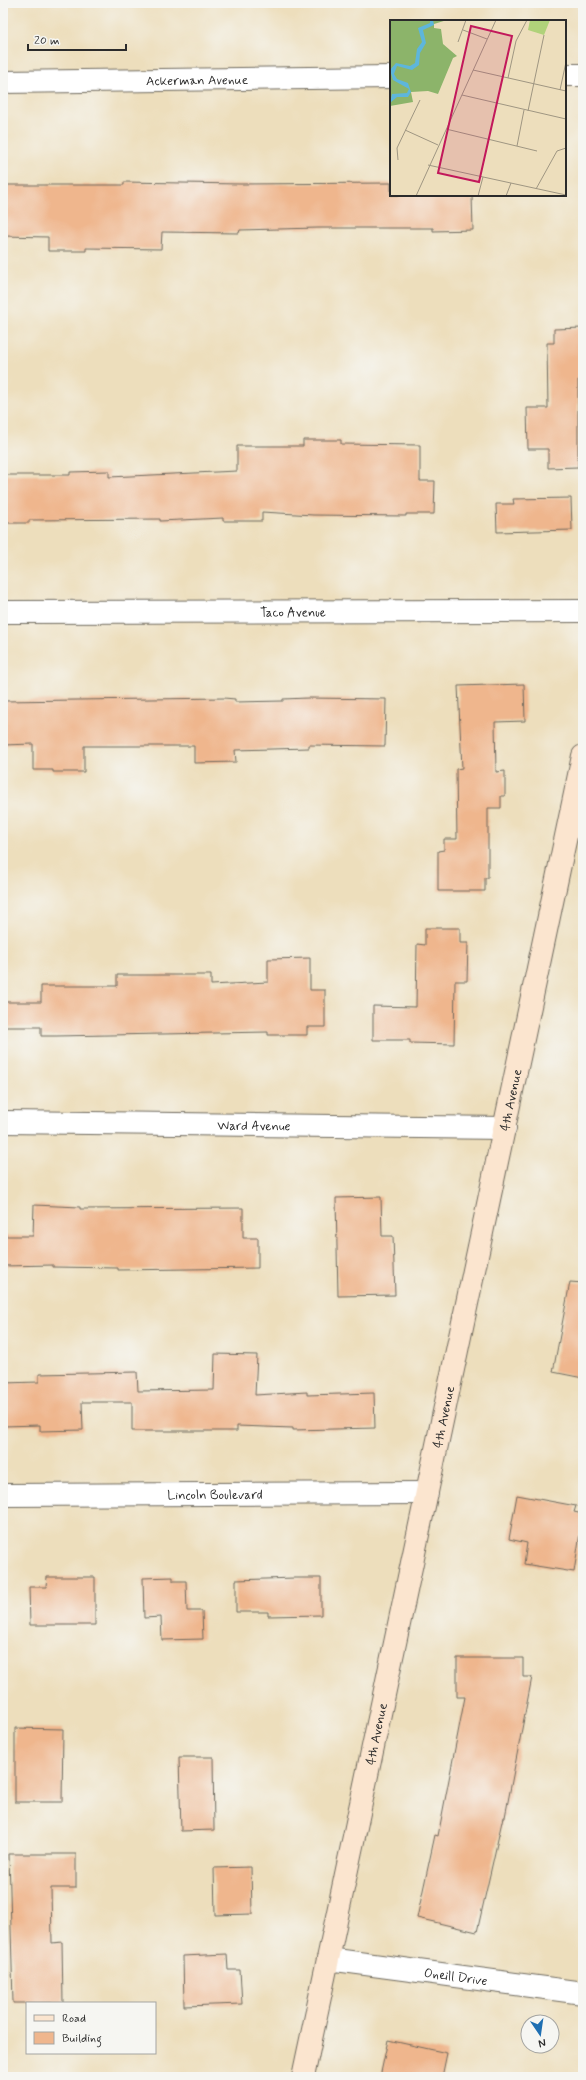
<svg xmlns="http://www.w3.org/2000/svg" width="586" height="2080" viewBox="0 0 586 2080" font-family="Mynerve,sans-serif">
  <rect width="100%" height="100%" fill="#f6f6f2"/>
  <filter id="ink" filterUnits="userSpaceOnUse"><feTurbulence type="fractalNoise" baseFrequency=".025" numOctaves="2"/><feDisplacementMap in="SourceGraphic" scale="8" xChannelSelector="R" yChannelSelector="G"/><feConvolveMatrix kernelMatrix="1 2 1 2 8 2 1 2 1" color-interpolation-filters="sRGB"/></filter>
  <filter id="wash" filterUnits="userSpaceOnUse"><feTurbulence type="fractalNoise" baseFrequency=".012" numOctaves="4" result="noise"/><feDisplacementMap in="SourceGraphic" scale="16" xChannelSelector="R" yChannelSelector="G"/><feGaussianBlur stdDeviation="0.9" result="paint"/><feColorMatrix in="noise" values="0 0 0 0 0 0 0 0 0 0 0 0 0 0 0 0 0 1.4 0 .05"/><feComposite in="paint" operator="in"/></filter>
  <g filter="url(#wash)">
    <rect width="100%" height="100%" fill="#eddebc"/>
    <g id="blocks">
      <g fill="#efb68d">
        <path d="M 124,182 L 240,184 L 391,183 L 391,195 L 472,195 L 473,230 L 433,231 L 433,228 L 318,228 L 240,230 L 239,233 L 162,232 L 161,249 L 86,248 L 86,251 L 48,251 L 48,237 L 3,236 L 3,185 L 124,185 Z"/>
        <path d="M 583,328 L 583,380 L 578,380 L 578,467 L 548,468 L 548,449 L 528,449 L 527,408 L 548,408 L 547,343 L 554,343 L 554,329 Z"/>
        <path d="M 303,440 L 341,440 L 341,444 L 420,445 L 420,481 L 435,481 L 434,514 L 406,514 L 406,516 L 313,515 L 262,512 L 262,521 L 223,521 L 223,518 L 160,521 L 160,519 L 29,520 L 29,523 L 5,523 L 3,521 L 3,475 L 70,475 L 70,472 L 109,471 L 109,477 L 237,471 L 237,446 L 303,446 Z"/>
        <path d="M 571,498 L 572,530 L 497,532 L 496,504 L 514,504 L 513,499 Z"/>
        <path d="M 524,684 L 525,721 L 495,722 L 496,772 L 505,771 L 505,796 L 501,796 L 501,808 L 488,808 L 488,878 L 485,878 L 485,891 L 438,891 L 438,851 L 444,850 L 444,839 L 457,839 L 456,769 L 462,768 L 458,686 Z"/>
        <path d="M 224,698 L 235,699 L 235,702 L 283,701 L 283,699 L 308,698 L 386,699 L 385,746 L 309,745 L 309,748 L 235,750 L 236,762 L 194,763 L 194,746 L 84,746 L 84,772 L 53,772 L 53,770 L 33,770 L 33,744 L 3,745 L 3,701 Z"/>
        <path d="M 425,928 L 460,928 L 460,943 L 468,943 L 467,981 L 455,981 L 454,1044 L 410,1043 L 410,1040 L 373,1040 L 373,1006 L 416,1007 L 417,944 L 425,945 Z"/>
        <path d="M 310,958 L 310,990 L 325,990 L 325,1027 L 307,1027 L 307,1035 L 268,1035 L 268,1032 L 56,1036 L 41,1036 L 41,1027 L 3,1027 L 3,1002 L 41,1002 L 41,986 L 117,986 L 117,975 L 211,975 L 211,985 L 268,982 L 268,959 Z"/>
        <path d="M 381,1197 L 382,1236 L 393,1236 L 395,1295 L 338,1296 L 336,1198 Z"/>
        <path d="M 34,1205 L 80,1207 L 80,1209 L 243,1208 L 243,1238 L 258,1238 L 258,1268 L 118,1270 L 118,1268 L 53,1267 L 53,1265 L 3,1266 L 3,1236 L 33,1236 Z"/>
        <path d="M 570,1282 L 583,1283 L 583,1378 L 553,1372 Z"/>
        <path d="M 215,1354 L 257,1355 L 255,1395 L 307,1392 L 307,1395 L 374,1393 L 375,1428 L 293,1430 L 293,1428 L 237,1426 L 237,1431 L 132,1431 L 132,1402 L 82,1402 L 83,1430 L 40,1431 L 40,1425 L 3,1426 L 3,1383 L 39,1382 L 39,1374 L 137,1372 L 138,1391 L 214,1390 Z"/>
        <path d="M 517,1495 L 576,1506 L 574,1512 L 583,1514 L 574,1572 L 524,1564 L 527,1543 L 509,1539 Z"/>
        <path d="M 47,1577 L 95,1577 L 95,1625 L 30,1625 L 29,1587 L 46,1587 Z"/>
        <path d="M 173,1577 L 173,1581 L 186,1581 L 187,1611 L 202,1611 L 203,1639 L 162,1640 L 161,1617 L 144,1618 L 143,1578 Z"/>
        <path d="M 294,1578 L 321,1578 L 321,1615 L 268,1616 L 268,1612 L 236,1612 L 236,1580 Z"/>
        <path d="M 457,1658 L 523,1658 L 523,1677 L 532,1677 L 505,1817 L 503,1817 L 477,1932 L 417,1918 L 435,1835 L 438,1836 L 465,1697 L 457,1697 Z"/>
        <path d="M 15,1728 L 63,1729 L 62,1802 L 15,1802 Z"/>
        <path d="M 179,1757 L 213,1757 L 214,1830 L 181,1831 Z"/>
        <path d="M 9,1854 L 76,1854 L 76,1888 L 51,1888 L 52,1943 L 62,1942 L 63,2003 L 13,2003 Z"/>
        <path d="M 251,1867 L 252,1914 L 215,1915 L 214,1868 Z"/>
        <path d="M 227,1954 L 228,1970 L 240,1970 L 242,2004 L 184,2006 L 183,1956 Z"/>
        <path d="M 388,2040 L 447,2053 L 442,2077 L 380,2077 Z"/>
      </g>
    </g>
  </g>
  <g filter="url(#ink)">
    <use href="#blocks" fill-opacity="0" stroke="#6f6a5e" stroke-width="1"/>
    <g fill="none" stroke-linecap="round" stroke-linejoin="round">
      <g stroke="#6f6a5e" stroke-width="24">
        <g id="street">
          <path d="M 565,75 L 583,75"/>
          <path id="s1" d="M 3,82 L 391,77"/>
          <path id="s2" d="M 3,612 L 583,611"/>
          <path id="s3" d="M 3,1122 L 505,1128"/>
          <path id="s4" d="M 3,1495 L 427,1493"/>
          <path id="s5" d="M 328,1959 L 583,1993"/>
        </g>
      </g>
      <g stroke="#6f6a5e" stroke-width="24">
        <g id="secondary">
          <path id="s6" d="M 303,2077 L 583,756"/>
        </g>
      </g>
      <use href="#street" stroke="#fff" stroke-width="22"/>
      <use href="#secondary" stroke="#fbe5cf" stroke-width="22"/>
    </g>
  </g>
  <g text-anchor="middle" stroke-width="3.5" stroke-linejoin="round" paint-order="stroke">
    <g font-size="13" fill="#2b2b2b" stroke="#f6f6f2">
      <text dy="5" stroke="none"><textPath href="#s1" startOffset="194">Ackerman Avenue</textPath></text>
      <text dy="5" stroke="none"><textPath href="#s2" startOffset="290">Taco Avenue</textPath></text>
      <text dy="5" stroke="none"><textPath href="#s6" startOffset="999">4th Avenue</textPath></text>
      <text dy="5" stroke="none"><textPath href="#s3" startOffset="251">Ward Avenue</textPath></text>
      <text dy="5" stroke="none"><textPath href="#s6" startOffset="675">4th Avenue</textPath></text>
      <text dy="5" stroke="none"><textPath href="#s4" startOffset="212">Lincoln Boulevard</textPath></text>
      <text dy="5" stroke="none"><textPath href="#s6" startOffset="351">4th Avenue</textPath></text>
      <text dy="5" stroke="none"><textPath href="#s5" startOffset="129">Oneill Drive</textPath></text>
    </g>
  </g>
  <g transform="translate(390 20)">
    <rect width="176" height="176" fill="#eddebc"/>
    <path d="M 140,0 L 160,0 L 154,15 L 138,10 Z" fill="#b0d27a"/>
    <path d="M 0,0 L 57,0 L 44,4 L 44,8 L 51,9 L 53,24 L 67,36 L 63,38 L 48,74 L 38,71 L 21,72 L 23,82 L 0,86 Z" fill="#8cb46a"/>
    <path d="M 40,0 L 43,0 L 44,5 L 33,10 L 36,23 L 30,33 L 29,45 L 22,50 L 7,46 L 4,54 L 7,59 L 18,63 L 21,72 L 18,77 L 7,77 L 0,83 L 2,74 L 17,73 L 19,69 L 3,60 L 0,50 L 6,43 L 20,46 L 25,43 L 27,29 L 32,22 L 28,8 L 40,3 Z" fill="#5eb6db"/>
    <path fill="none" stroke="#9f9682" stroke-width="1" d="M 73,10 L 97,19M 68,22 L 76,0M 83,50 L 176,71M 118,58 L 126,21 L 137,0M 170,70 L 176,42M 72,75 L 176,99M 138,91 L 154,15M 56,109 L 147,131M 15,110 L 48,125M 127,126 L 134,90M 8,140 L 7,128 L 30,80M 38,145 L 176,175M 146,169 L 167,131 L 176,128M 26,176 L 106,0M 88,176 L 93,157M 116,176 L 121,163"/>
    <path fill="#c2185b" fill-opacity="0.15" stroke="#c2185b" stroke-width="2" d="M 81,6 L 122,16 L 89,162 L 48,153 Z"/>
    <rect width="176" height="176" fill="none" stroke="#2b2b2b" stroke-width="2"/>
  </g>
  <rect width="586" height="2080" fill="none" stroke="#f6f6f2" stroke-width="16"/>
  <rect x="26" y="2002" width="130" height="52" fill="#f6f6f2" stroke="#a5a5a2"/>
  <rect x="34" y="2015" width="20" height="6" fill="#fbe5cf" stroke="#a5a5a2"/>
  <text x="62" y="2022" font-size="12" fill="#2b2b2b">Road</text>
  <rect x="34" y="2032" width="20" height="12" fill="#efb68d" stroke="#a5a5a2"/>
  <text x="62" y="2042" font-size="12" fill="#2b2b2b">Building</text>
  <g transform="translate(540 2034) rotate(167)"><circle r="19" fill="#f6f6f2" stroke="#a5a5a2"/>
  <path d="M0-3L7 15L0 10L-7 15Z" fill="#1f6fb2"/>
  <text y="-6" font-size="11" font-weight="bold" text-anchor="middle" fill="#2b2b2b">N</text>
  </g>
  <path d="M28 44v6h98v-6" fill="none" stroke="#2b2b2b" stroke-width="2"/>
  <text x="34" y="44" font-size="12" fill="#2b2b2b" stroke="#f6f6f2" stroke-width="3" paint-order="stroke">20 m</text>
</svg>
